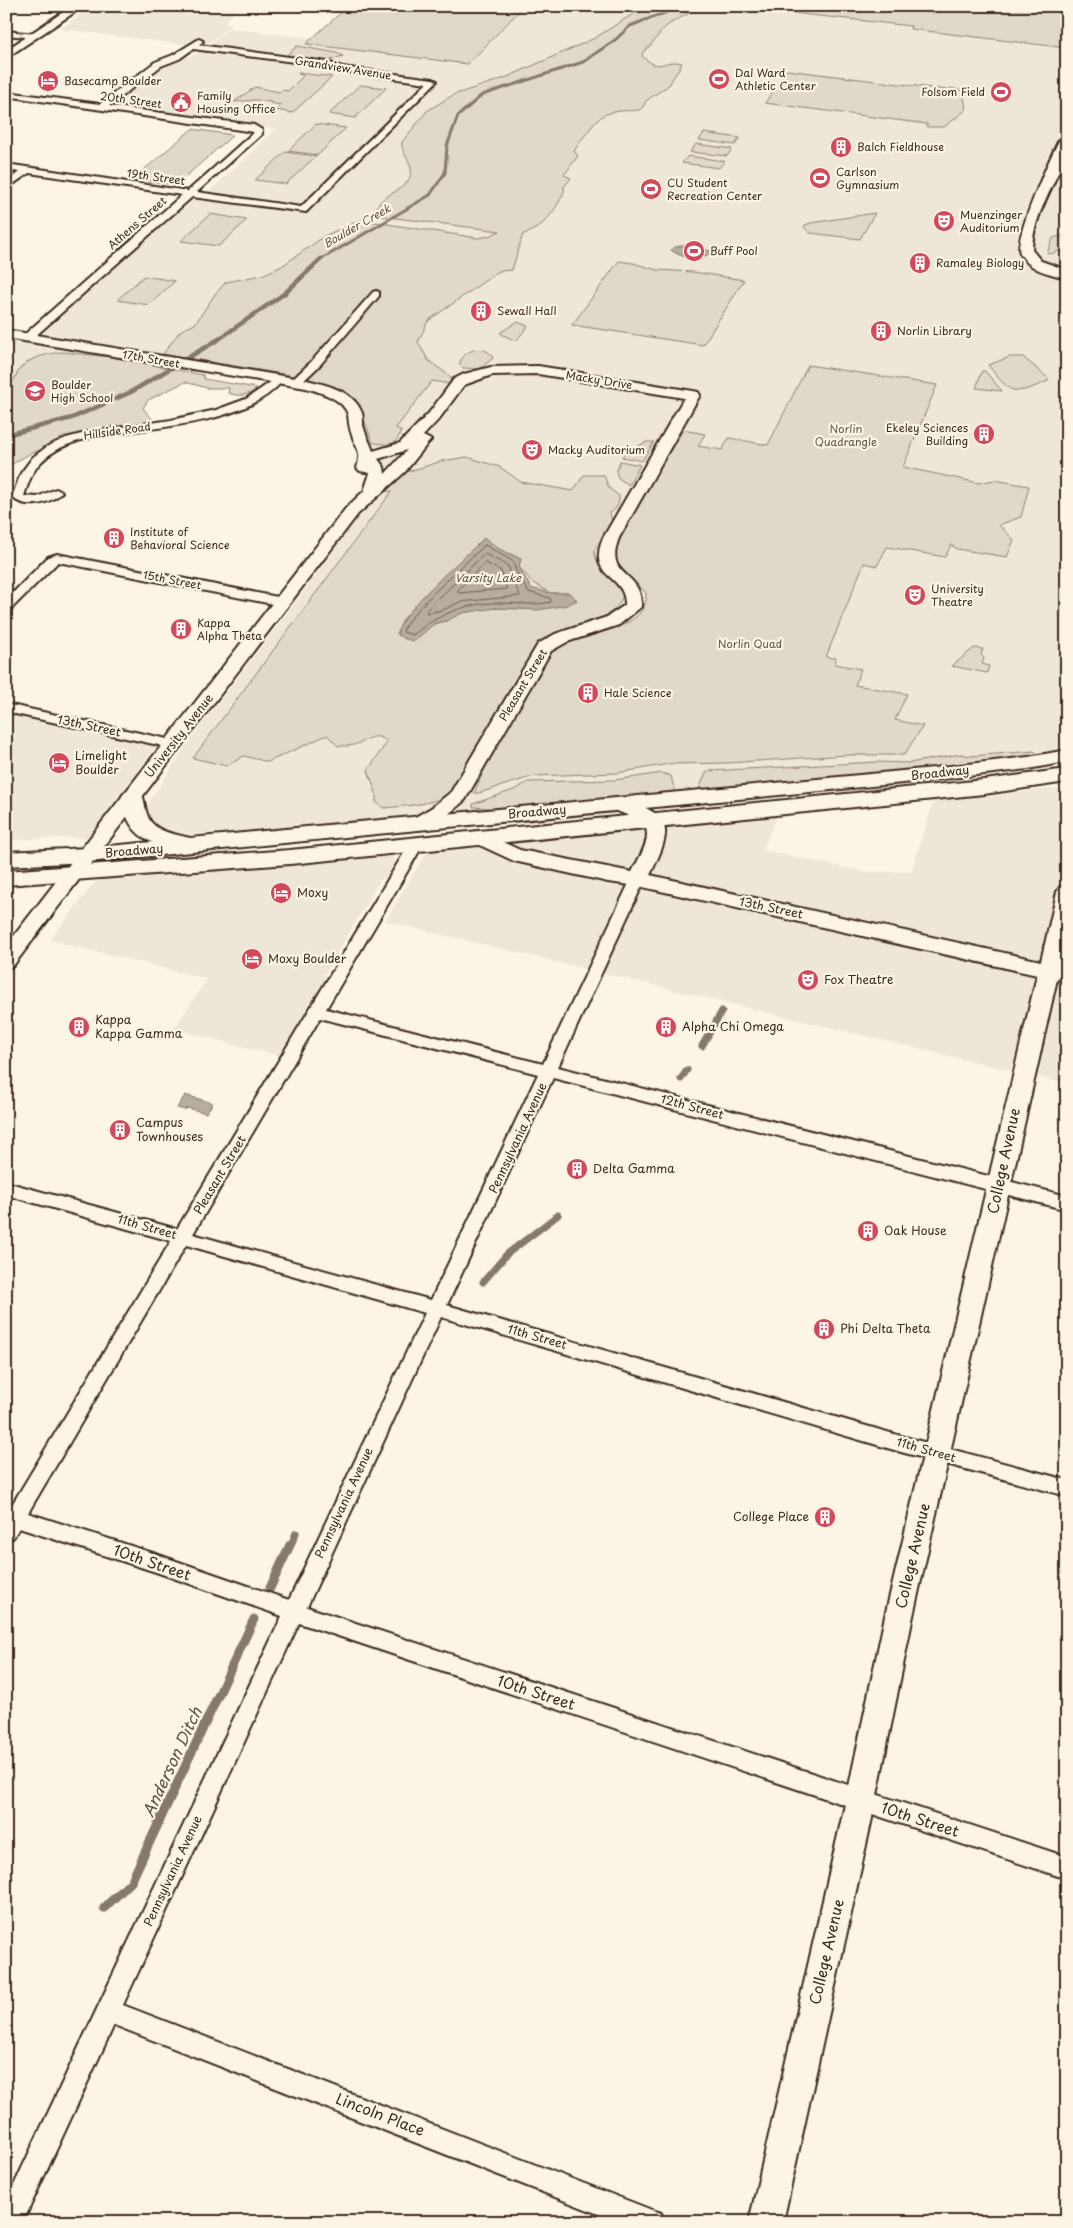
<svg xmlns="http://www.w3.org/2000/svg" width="1073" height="2228" viewBox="0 0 1073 2228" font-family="'Playpen Sans',sans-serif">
  <rect width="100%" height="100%" fill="#fcf5e5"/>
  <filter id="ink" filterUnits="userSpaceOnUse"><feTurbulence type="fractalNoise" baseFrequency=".02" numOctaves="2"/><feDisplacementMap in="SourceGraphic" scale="10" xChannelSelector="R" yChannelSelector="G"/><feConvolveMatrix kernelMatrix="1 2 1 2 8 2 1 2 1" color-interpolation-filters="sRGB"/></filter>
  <g filter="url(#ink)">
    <g fill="#eee6d6">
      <path d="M 93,6 L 240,6 L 223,23 L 232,25 L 203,47 L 60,29 Z"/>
      <path d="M 348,6 L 1067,6 L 1067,749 L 1039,756 L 992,762 L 362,824 L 182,835 L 164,832 L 149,824 L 146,810 L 150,800 L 195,733 L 307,587 L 379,488 L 382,475 L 382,464 L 357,408 L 485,245 L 206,361 L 37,335 L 191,199 L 209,192 L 276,129 L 107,106 L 162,66 L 198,53 L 230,28 L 311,38 Z"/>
      <path d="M 6,340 L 111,357 L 18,426 L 6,438 Z"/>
      <path d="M 6,712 L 157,745 L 88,837 L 6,840 Z"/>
      <path d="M 1049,789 L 1067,789 L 1067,1084 L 385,921 L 429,848 L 779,813 L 762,850 L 864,872 L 911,872 L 934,800 Z"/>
      <path d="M 388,853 L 395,858 L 395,865 L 385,879 L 380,880 L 325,974 L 325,983 L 280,1056 L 174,1029 L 207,979 L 50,940 L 94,883 L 106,878 Z"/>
    </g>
    <g fill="#e0d8c8" stroke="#8e8173" fill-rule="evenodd">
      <path d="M 348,6 L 524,6 L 468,64 L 306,44 Z"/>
      <path d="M 651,6 L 699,6 C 689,15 678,18 668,25 C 658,33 654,44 643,52 L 642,56 C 661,74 662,58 682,63 L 669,85 L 646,101 L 643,107 L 639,110 C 629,111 614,110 604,115 C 595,120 580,142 574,151 L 578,156 L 564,175 L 571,178 L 563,188 L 565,189 C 559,206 542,231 523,234 L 512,270 L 499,271 L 428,321 L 418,342 L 428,360 L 451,377 L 450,384 L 432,381 L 396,428 L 401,431 C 395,448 389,444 373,443 L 365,422 L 341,393 L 289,375 L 163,354 L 180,331 L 195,324 L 215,294 L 226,282 L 262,275 L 282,266 L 326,235 L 361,220 L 478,238 L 489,236 L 500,231 L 372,215 C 375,211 377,205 381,201 C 390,192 410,188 411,172 C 412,161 400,152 402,142 L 427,111 L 453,95 L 505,78 L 557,55 L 595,38 L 633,14 Z"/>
      <path d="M 779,6 L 1067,6 L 1067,48 L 910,29 L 911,26 L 783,12 L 785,9 Z"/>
      <path d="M 297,46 L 337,53 L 343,56 L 328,61 L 286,56 Z"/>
      <path d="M 787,70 L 948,90 L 950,88 L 963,91 L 966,110 L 944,127 L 927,127 L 927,124 L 765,103 Z"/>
      <path d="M 299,73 L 332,77 L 292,113 L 276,110 L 281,105 L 270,103 L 271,102 L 256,100 L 234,102 L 255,87 L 279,92 L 282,90 L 288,91 L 304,75 L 298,74 Z"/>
      <path d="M 360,85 L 386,88 L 355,118 L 329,114 Z"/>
      <path d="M 316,124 L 346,128 L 318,155 L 288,151 Z"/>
      <path d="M 192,129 L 233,135 L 176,185 L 133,179 Z"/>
      <path d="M 704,133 L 740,138 L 735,145 L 699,140 Z"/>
      <path d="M 696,144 L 732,149 L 727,156 L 690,152 Z"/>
      <path d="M 285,152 L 316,156 L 286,184 L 255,180 Z"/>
      <path d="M 688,156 L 724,161 L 725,161 L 719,168 L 682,163 Z"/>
      <path d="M 875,213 L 860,239 L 810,233 L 804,227 L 805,225 L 811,223 Z"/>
      <path d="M 210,214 L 247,220 L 219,246 L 181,241 Z"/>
      <path d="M 1067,234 L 1067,248 L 1051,254 L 1047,253 L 1053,238 Z"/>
      <path d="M 619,261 L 633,263 L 657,270 L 693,272 L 744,280 L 703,345 L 572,325 Z"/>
      <path d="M 144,276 L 175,281 L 149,305 L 117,300 Z"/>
      <path d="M 517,322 L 528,326 L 516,341 L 501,334 L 501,332 Z"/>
      <path d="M 473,350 C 481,349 489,349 493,358 L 480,369 L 463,368 L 460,365 C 460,357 467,353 473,350 Z"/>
      <path d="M 62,352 L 111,357 L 203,375 L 204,379 L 257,388 C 249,396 239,397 228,393 L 229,388 L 207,388 L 185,382 L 148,400 L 143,408 L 152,419 L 137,426 L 115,427 L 31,453 L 6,468 L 6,390 C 13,384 15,377 19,370 C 28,357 48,354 62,352 Z"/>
      <path d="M 1010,357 L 1023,357 L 1048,378 L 1048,381 C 1012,397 1011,394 988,365 Z"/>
      <path d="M 808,365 L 937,385 L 903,467 L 979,483 L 994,480 L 1029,486 L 1021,517 L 999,525 L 1014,540 L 1007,557 L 957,549 L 951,545 L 945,557 L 887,547 L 877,566 L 864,563 L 826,657 L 836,658 L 835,664 L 861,669 L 855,685 L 907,694 L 895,720 L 923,726 L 904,755 L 847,755 L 727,763 L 669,764 L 617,773 L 534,776 L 479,793 L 474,793 L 486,765 L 551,653 C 555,648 560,644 566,642 C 589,634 651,628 646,593 L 614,560 C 615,534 667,457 683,430 L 705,434 L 698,446 L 722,450 L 729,438 L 768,445 Z"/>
      <path d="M 982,371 L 985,371 L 1002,391 L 976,388 Z"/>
      <path d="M 647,442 L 654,442 L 642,461 L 622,457 L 625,452 Z"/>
      <path d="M 467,457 L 500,467 L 521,482 L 573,491 L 584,475 L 604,475 L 609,488 L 619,496 C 620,503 616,510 610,513 L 612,522 L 594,551 C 598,571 614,579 623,595 C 614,623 577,624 554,636 C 545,641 539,646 532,653 L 449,795 C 429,805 406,806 383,808 L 376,802 L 376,793 L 368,770 L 387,742 C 375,730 366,742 354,745 C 349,746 343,746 338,746 L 327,735 L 268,762 L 244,756 L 227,766 L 193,758 L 392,491 L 381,492 L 400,474 L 442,461 ZM 484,538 L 499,549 L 519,558 L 519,567 L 533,583 L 550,593 L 569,593 L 577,600 C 541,618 500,601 462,613 C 456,614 451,620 445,621 C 429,626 413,630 397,634 L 403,619 Z"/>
      <path d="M 620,461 L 640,465 L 629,485 L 618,478 L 616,471 Z"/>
      <path d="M 974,648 L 983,649 L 981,655 L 984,658 L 982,664 L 989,666 L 987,673 L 952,666 Z"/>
      <path d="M 1034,751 L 1038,755 L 995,761 L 698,791 L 706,773 L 709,771 L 876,762 L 909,763 L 961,754 L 970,756 Z"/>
      <path d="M 662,773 L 671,776 L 675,792 L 500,809 L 473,807 L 473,804 L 516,789 L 528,782 L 615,780 Z"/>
    </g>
    <g fill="#b7ad9e" stroke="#85796b">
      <path d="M 685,245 L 697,245 L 697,248 L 711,251 L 718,247 L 720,249 C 705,258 686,262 671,250 L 675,247 Z"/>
      <path d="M 485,538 L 499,549 L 521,559 L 519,567 L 531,588 L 550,593 L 569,593 L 577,600 L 567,605 L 538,610 L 496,608 L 462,613 L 447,621 L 435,623 L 414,641 L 405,639 L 397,634 C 403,609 463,558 485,538 Z"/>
      <path d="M 185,1095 L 213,1103 L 206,1113 L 187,1108 L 185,1110 L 177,1108 Z"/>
    </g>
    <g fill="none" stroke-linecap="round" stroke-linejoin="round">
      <g stroke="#6d5e51" stroke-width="1">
        <path d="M 485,545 L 514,562 L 515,569 L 528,592 L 550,598 L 551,602 C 533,606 516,603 497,603 C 465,603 437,615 413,635 L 403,632 C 403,618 471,558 485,545 Z"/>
        <path d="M 485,554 L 508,566 L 520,596 L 460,602 L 443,610 L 427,613 L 427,610 Z"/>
        <path d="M 486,563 L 501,571 L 507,589 L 458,593 L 458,590 Z"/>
      </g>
      <path stroke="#85796b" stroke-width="3" d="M 320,260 L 430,195 L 445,173 L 447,146 L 458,116 L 482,95 L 583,62 L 615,40 L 630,26 L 675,9 L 678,6"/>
      <path stroke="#85796b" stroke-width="4.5" d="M 6,435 L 72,418 L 131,392 L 219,339 L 285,293 L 321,259"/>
      <g stroke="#85796b" stroke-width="7">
        <path d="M 702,1046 L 722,1011"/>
        <path d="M 681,1079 L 687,1070"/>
        <path d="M 483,1282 L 507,1254 L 558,1215"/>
        <path d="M 290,1547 L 296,1533"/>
      </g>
      <g stroke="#85796b" stroke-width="9">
        <path d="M 270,1588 L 290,1545"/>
        <path d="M 104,1908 L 131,1882 L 254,1619"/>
      </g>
      <g stroke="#3b2a1e" stroke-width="4">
        <g id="street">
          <path d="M 6,31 L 35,34 L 39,36 L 35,38 L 6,35 Z"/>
          <path d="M 199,39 L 203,41 L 199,45 L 327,62 L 342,67 L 433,79 L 437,81 L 306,212 L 192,197 L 32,339 L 24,339 L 24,335 L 182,195 L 29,173 L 6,189 L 6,182 L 19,172 L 6,170 L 6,164 L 188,191 L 254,132 L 6,96 L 6,92 L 100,104 L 155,62 L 173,55 ZM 193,49 L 325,66 L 340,71 L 427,83 L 301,207 L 197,192 L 262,134 L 262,130 L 254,125 L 109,106 L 161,66 L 179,59 Z"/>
          <path d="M 376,291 L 379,292 L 379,296 L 319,366 L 299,385 L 291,385 L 291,381 L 311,362 L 373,292 Z"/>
          <path d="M 278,377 L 283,380 C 251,420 174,426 126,432 C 97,436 63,440 41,462 C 32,471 28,484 24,496 L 37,497 L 56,489 L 62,492 C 51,504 25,510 12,497 L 21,473 L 33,457 L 48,446 L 66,438 L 89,432 L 171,420 L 216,410 L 246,399 Z"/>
          <path d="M 57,554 L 283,598 L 289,602 L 283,606 L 58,562 L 10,610 L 6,611 L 6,600 L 48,557 Z"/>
          <path d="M 6,704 L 172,740 L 179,744 L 172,748 L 6,712 Z"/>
          <path d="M 417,838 L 422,840 L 424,843 L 326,1009 L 543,1064 L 631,879 L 633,876 L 643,876 L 645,879 L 558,1067 L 1067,1196 L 1067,1210 L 553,1078 L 447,1305 L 901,1436 L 1067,1480 L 1067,1496 L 901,1452 L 441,1317 L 307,1607 L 1067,1857 L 1067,1879 L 299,1623 L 123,2005 L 652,2210 L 661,2213 L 664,2222 L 619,2222 L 114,2025 L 23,2222 L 6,2222 L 6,2202 L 282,1616 L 156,1572 L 19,1528 L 13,1538 L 6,1541 L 6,1506 L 10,1508 L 171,1241 L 6,1195 L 6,1182 L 177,1229 L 410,843 L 412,840 ZM 320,1018 L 538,1074 L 431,1300 L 193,1234 ZM 186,1245 L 425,1313 L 289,1600 L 156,1554 L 28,1513 Z"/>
        </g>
      </g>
      <g stroke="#3b2a1e" stroke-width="4">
        <g id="secondary">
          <path d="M 72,6 L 84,6 L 6,58 L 6,50 Z"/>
          <path d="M 1063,133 L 1067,133 C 1067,139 1068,146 1066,152 C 1056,185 1033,214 1032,250 L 1041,261 L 1067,270 L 1067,278 C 1050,274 1028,270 1020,253 C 1013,239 1053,150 1063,133 Z"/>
          <path d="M 6,330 L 307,380 C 327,385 354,391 362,413 C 363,417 363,421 363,425 C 365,434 370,442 373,451 L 400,443 L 429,413 L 454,379 L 464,374 L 491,367 L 538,366 L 693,391 L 698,392 L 700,395 L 619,538 C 603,580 643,569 641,607 L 619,625 L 567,642 L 551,651 L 465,800 C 451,812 429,833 410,828 L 407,824 L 410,820 L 431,808 L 451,792 L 538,644 L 555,634 L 607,617 L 625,605 C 626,573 586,580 603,538 L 684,398 L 538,374 L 492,375 L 464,385 L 439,419 L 423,436 L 431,440 L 428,443 L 405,472 L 358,514 L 13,966 L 6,968 L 6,946 L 346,508 L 364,491 L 370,473 L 360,471 L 357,468 C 362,451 357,450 352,435 C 349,428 349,422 348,415 C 344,399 320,392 306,388 L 6,338 ZM 407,450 L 385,474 L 384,467 L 378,459 Z"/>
          <path d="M 619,799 C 675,814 673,828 650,875 L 1041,961 L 1057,892 L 1060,887 L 1067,885 L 1067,937 L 1060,965 L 1067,967 L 1067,981 L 1057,979 L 913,1616 L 876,1800 L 783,2222 L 749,2222 L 846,1800 L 885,1616 L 1037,975 L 638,886 L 608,882 L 514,861 L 471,841 L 468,837 L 471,833 L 478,831 L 520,850 L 632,872 C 639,857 655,836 642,821 L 612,809 L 609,805 L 612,801 Z"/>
        </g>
      </g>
      <g stroke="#3b2a1e" stroke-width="4">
        <g id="primary">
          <path d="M 1067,750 L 1067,762 L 1028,769 L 934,780 L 88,862 L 6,866 L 6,852 L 88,848 L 152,842 C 131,833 125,817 122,796 L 126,791 L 133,789 L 140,791 C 145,798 144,806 147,814 C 152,832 175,834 190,838 L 934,768 L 1028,757 Z"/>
          <path d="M 1067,769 L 1067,782 L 984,794 L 290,864 L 6,885 L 6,871 L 290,850 L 984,780 Z"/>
        </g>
      </g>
      <use href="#street" fill="#fcf5e5" fill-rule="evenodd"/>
      <use href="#secondary" fill="#fcf5e5" fill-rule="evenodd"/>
      <use href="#primary" fill="#fcf5e5" fill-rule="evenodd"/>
    </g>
  </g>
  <defs>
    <g id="stadium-disc" transform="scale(1.125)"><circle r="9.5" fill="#d1495b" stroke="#fcf5e5"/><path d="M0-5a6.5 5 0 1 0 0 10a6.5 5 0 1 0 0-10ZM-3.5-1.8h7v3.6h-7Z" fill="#fff"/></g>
    <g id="hotel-disc" transform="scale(1.125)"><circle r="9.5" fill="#d1495b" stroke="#fcf5e5"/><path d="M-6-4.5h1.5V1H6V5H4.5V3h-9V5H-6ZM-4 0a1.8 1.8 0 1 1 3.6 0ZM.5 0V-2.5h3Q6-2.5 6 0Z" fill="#fff"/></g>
    <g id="civic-disc" transform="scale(1.125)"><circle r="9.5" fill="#d1495b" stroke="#fcf5e5"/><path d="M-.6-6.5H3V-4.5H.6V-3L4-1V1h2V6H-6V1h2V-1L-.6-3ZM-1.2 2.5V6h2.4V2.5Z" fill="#fff"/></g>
    <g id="building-disc" transform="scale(1.125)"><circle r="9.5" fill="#d1495b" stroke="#fcf5e5"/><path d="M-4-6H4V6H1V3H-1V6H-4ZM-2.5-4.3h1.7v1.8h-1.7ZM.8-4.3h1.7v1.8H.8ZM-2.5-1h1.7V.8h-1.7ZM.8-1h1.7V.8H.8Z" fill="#fff"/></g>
    <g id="theatre-disc" transform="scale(1.125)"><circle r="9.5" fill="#d1495b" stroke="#fcf5e5"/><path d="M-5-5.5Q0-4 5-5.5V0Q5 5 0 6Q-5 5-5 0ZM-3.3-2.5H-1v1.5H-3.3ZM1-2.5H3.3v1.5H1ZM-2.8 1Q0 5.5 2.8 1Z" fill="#fff"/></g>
    <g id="school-disc" transform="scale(1.125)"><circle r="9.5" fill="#d1495b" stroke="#fcf5e5"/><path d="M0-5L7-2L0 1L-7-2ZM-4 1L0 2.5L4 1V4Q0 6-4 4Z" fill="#fff"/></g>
  </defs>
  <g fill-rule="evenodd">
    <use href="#stadium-disc" x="719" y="79"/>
    <use href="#hotel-disc" x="48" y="81"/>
    <use href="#stadium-disc" x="1001" y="92"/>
    <use href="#civic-disc" x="181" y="102"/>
    <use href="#building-disc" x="841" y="147"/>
    <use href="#stadium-disc" x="820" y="178"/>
    <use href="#stadium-disc" x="651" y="189"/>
    <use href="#theatre-disc" x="944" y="221"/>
    <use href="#stadium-disc" x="694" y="251"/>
    <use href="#building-disc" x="920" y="263"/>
    <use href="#building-disc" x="481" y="311"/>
    <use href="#building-disc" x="881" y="331"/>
    <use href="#school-disc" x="35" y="391"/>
    <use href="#building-disc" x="984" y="434"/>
    <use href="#theatre-disc" x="532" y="450"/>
    <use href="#building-disc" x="114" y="538"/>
    <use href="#theatre-disc" x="915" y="595"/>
    <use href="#building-disc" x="181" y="629"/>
    <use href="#building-disc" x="588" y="693"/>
    <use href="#hotel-disc" x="59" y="763"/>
    <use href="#hotel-disc" x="281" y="893"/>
    <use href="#hotel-disc" x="252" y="959"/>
    <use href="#theatre-disc" x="808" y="980"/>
    <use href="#building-disc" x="79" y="1027"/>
    <use href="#building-disc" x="666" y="1027"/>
    <use href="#building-disc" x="120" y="1130"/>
    <use href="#building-disc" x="577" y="1169"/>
    <use href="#building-disc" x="868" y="1231"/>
    <use href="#building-disc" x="824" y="1329"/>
    <use href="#building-disc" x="825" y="1517"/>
  </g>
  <g text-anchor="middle" stroke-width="4.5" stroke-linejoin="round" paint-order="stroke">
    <g font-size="11" fill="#3b2a1e" stroke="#fcf5e5">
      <text transform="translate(343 68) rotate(9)" y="4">Grandview Avenue</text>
      <text transform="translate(131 100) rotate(8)" y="4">20th Street</text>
      <text transform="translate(156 177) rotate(8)" y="4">19th Street</text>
      <text transform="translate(137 223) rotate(-41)" y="4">Athens Street</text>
      <text transform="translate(151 359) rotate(10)" y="4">17th Street</text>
      <text transform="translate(599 380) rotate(9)" y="4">Macky Drive</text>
      <text transform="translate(117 431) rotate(-8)" y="4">Hillside Road</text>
      <text transform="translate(172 580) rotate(11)" y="4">15th Street</text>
      <text transform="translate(523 685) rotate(-59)" y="4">Pleasant Street</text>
    </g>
    <g font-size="11" fill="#3b2a1e" stroke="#fcf5e5" text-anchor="start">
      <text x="735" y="77">Dal Ward<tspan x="735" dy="13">Athletic Center</tspan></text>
      <text x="64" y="85">Basecamp Boulder</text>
      <text x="985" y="96" text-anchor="end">Folsom Field</text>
      <text x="197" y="100">Family<tspan x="197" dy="13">Housing Office</tspan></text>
      <text x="857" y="151">Balch Fieldhouse</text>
      <text x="836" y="176">Carlson<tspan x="836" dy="13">Gymnasium</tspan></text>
      <text x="667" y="187">CU Student<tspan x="667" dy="13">Recreation Center</tspan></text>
      <text x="960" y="219">Muenzinger<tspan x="960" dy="13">Auditorium</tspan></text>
      <text x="710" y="255">Buff Pool</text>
      <text x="936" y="267">Ramaley Biology</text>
      <text x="497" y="315">Sewall Hall</text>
      <text x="897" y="335">Norlin Library</text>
      <text x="51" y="389">Boulder<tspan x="51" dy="13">High School</tspan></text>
      <text x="968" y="432" text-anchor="end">Ekeley Sciences<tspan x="968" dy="13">Building</tspan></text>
      <text x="548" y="454">Macky Auditorium</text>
      <text x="130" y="536">Institute of<tspan x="130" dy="13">Behavioral Science</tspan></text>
      <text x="931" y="593">University<tspan x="931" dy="13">Theatre</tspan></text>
      <text x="197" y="627">Kappa<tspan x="197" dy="13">Alpha Theta</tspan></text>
      <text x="604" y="697">Hale Science</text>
    </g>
    <g font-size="11" font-style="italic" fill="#605144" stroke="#fcf5e5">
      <text transform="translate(357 226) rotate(-30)" y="4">Boulder Creek</text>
      <text x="488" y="582">Varsity Lake</text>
    </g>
    <g font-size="11" fill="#645648" stroke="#fcf5e5">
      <text x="846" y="433">Norlin<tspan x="846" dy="13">Quadrangle</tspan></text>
      <text x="750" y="648">Norlin Quad</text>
    </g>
    <g font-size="12" fill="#3b2a1e" stroke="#fcf5e5">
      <text transform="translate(89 726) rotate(12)" y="4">13th Street</text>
      <text transform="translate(179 736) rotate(-52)" y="4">University Avenue</text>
      <text transform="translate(940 773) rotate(-6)" y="4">Broadway</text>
      <text transform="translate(537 812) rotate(-5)" y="4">Broadway</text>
      <text transform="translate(134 851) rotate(-5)" y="4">Broadway</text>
      <text transform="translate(771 908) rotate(12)" y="4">13th Street</text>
      <text transform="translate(692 1107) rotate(15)" y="4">12th Street</text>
      <text transform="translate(518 1138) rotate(-65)" y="4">Pennsylvania Avenue</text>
      <text transform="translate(220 1175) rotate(-59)" y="4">Pleasant Street</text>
      <text transform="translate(147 1227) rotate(16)" y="4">11th Street</text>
      <text transform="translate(537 1337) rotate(16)" y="4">11th Street</text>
      <text transform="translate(926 1450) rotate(16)" y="4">11th Street</text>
      <text transform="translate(344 1503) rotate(-65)" y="4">Pennsylvania Avenue</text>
      <text transform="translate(173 1871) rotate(-65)" y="4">Pennsylvania Avenue</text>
    </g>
    <g font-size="12" fill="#3b2a1e" stroke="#fcf5e5" text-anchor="start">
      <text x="75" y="760">Limelight<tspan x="75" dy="14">Boulder</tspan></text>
      <text x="297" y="897">Moxy</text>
      <text x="268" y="963">Moxy Boulder</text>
      <text x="824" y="984">Fox Theatre</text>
      <text x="95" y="1024">Kappa<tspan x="95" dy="14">Kappa Gamma</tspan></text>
      <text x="682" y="1031">Alpha Chi Omega</text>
      <text x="136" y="1127">Campus<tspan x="136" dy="14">Townhouses</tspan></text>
      <text x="593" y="1173">Delta Gamma</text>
      <text x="884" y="1235">Oak House</text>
      <text x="840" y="1333">Phi Delta Theta</text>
      <text x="809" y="1521" text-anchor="end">College Place</text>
    </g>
    <g font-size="15" fill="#3b2a1e" stroke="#fcf5e5">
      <text transform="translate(1004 1161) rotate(-78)" y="5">College Avenue</text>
      <text transform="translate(913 1556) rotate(-77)" y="5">College Avenue</text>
      <text transform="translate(152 1563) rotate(19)" y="5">10th Street</text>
      <text transform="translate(536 1693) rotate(18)" y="5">10th Street</text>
      <text transform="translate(920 1820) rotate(18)" y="5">10th Street</text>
      <text transform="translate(827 1952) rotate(-77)" y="5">College Avenue</text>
      <text transform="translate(380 2115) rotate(21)" y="5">Lincoln Place</text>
    </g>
    <g font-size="16" font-style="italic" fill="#605144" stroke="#fcf5e5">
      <text transform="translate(172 1762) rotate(-65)" y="6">Anderson Ditch</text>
    </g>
  </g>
  <rect width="1073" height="2228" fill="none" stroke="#fcf5e5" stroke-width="25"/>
  <rect x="12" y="12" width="1048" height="2203" fill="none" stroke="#3b2a1e" stroke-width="2" filter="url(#ink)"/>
</svg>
